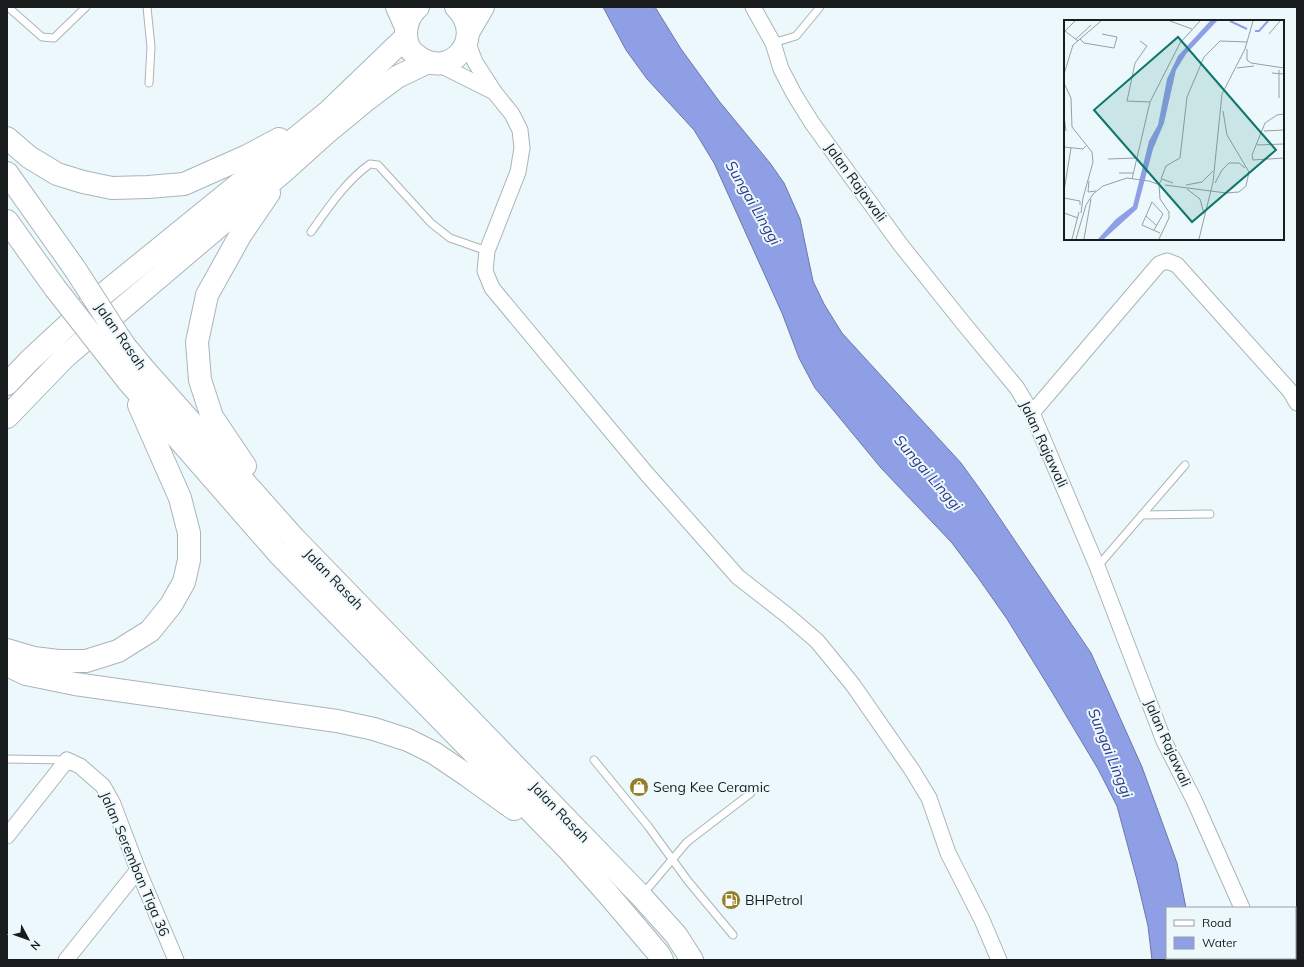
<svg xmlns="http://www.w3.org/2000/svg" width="1304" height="967" viewBox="0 0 1304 967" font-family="Mulish,sans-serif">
  <rect width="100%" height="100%" fill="#ecf8fc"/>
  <path fill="#8f9fe5" stroke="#6b78a9" d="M 603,7 L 655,7 L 681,49 L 719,101 L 770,163 L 784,183 L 800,219 L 813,281 L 824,304 L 842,333 L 961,463 L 982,492 L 1091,653 L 1142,767 L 1177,863 L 1186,908 L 1167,908 L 1167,958 L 1193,958 L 1193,960 L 1152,960 L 1148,926 L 1137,880 L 1117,806 L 1098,769 L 1052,692 L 1007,619 L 979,579 L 952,543 L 881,468 L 815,388 L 799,358 L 782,313 L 714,163 L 694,130 L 647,79 L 626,50 Z"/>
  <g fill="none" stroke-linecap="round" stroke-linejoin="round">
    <g stroke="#aab5b9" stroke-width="9">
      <g id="service">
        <path d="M 8,7 L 42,37 L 54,38 L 86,7"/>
        <path d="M 147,7 L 151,47 L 149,83"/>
        <path d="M 773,43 L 796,36 L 820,7"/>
        <path d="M 311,232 C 328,208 346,181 370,164 L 378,165 L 431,223 L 450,238 L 487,251"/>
        <path d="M 1142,515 L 1210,514"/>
        <path d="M 1098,566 L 1185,465"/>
        <path d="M 7,759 L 67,760"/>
        <path d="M 594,760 L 648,826 L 688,881 L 733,935"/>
        <path d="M 643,894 L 687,842 L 751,793"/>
      </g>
    </g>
    <g stroke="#aab5b9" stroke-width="17">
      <g id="minor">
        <path d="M 753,7 L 773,43 L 781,69 L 794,94 L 812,123 L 900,244 L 964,324 L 1017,388 L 1032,413 L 1097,566 L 1164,741 L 1194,800 L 1242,908"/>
        <path d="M 467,41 L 475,62 L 495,93 L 512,114 L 520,130 L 522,148 L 518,172 L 487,251 L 485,271 L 492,288 L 646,473 L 738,577 L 788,616 L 817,641 L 853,685 L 912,770 L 929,798 L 948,853 L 982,920 L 999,960"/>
        <path d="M 438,64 L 494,92"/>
        <path d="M 1032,413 L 1159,264 L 1167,261 L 1177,265 L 1290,391 L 1297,403"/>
        <path d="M 7,836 L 67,760 L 80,766 L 103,786 L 113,804 L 138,870 L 176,960"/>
        <path d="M 1258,958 L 1258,960"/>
        <path d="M 66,960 L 138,870"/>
      </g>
    </g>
    <g stroke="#aab5b9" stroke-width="24">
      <path id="primary" d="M 397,7 L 406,27"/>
    </g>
    <g stroke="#aab5b9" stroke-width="24">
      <g id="trunk">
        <path d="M 418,7 C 410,14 406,23 406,34 C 406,42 409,50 416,55 C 448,82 488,39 456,7"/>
        <path d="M 469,31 L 483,7"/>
        <path d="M 7,138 L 29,157 L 57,174 L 83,182 L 112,188 L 148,187 L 184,184 L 247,156 L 279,139"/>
        <path d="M 7,173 L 75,269"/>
        <path d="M 7,221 L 55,288"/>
        <path d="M 143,368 L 294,538 L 641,896 L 676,935 L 692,960"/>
        <path d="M 128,381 L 279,554 L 567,848 L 607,893 L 658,953 L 662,960"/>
        <path d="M 7,384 L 30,360 L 85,309 L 329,111 L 406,37"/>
        <path d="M 7,417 L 66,356 L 284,171 L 325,134 L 365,101 L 397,77 L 428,62"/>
        <path d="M 245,466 L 212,417 L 200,380 L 197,342 L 207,295 L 241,234 L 269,193"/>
        <path d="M 7,650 L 34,658 L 58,661 L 86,661 L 118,651 L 150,631 L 171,605 L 184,582 L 189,560 L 189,533 L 180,498 L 139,405"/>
        <path d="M 7,665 L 26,674 L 75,684 L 337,721 L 374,729 L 408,740 L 434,753 L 468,776 L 514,809"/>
      </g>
    </g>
    <use href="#service" stroke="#fff" stroke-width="7"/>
    <use href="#minor" stroke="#fff" stroke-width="15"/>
    <use href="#primary" stroke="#fff" stroke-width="22"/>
    <use href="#trunk" stroke="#fff" stroke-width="22"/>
    <g stroke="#aab5b9" stroke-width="24" stroke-linecap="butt">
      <g id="trunk-bridge">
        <path d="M 75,269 L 124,345 L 143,368"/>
        <path d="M 55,288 L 128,381"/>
      </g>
    </g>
    <use href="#trunk-bridge" stroke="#fff" stroke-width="22"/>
  </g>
  <defs>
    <g id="shop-disc" transform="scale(1)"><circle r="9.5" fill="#957e25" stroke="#ecf8fc"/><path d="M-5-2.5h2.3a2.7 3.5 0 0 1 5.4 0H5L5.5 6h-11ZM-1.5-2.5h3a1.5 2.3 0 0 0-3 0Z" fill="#fff"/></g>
    <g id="fuel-disc" transform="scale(1)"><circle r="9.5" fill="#957e25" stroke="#ecf8fc"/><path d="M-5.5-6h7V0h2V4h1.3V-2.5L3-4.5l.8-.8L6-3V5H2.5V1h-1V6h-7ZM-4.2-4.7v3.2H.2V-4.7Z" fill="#fff"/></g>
  </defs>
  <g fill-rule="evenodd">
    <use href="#shop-disc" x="639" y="787"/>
    <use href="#fuel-disc" x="731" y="900"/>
  </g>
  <g text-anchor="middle" stroke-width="4" stroke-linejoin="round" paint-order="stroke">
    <g font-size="14" fill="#181c1d" stroke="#ecf8fc">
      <text transform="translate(856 182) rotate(54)" y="5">Jalan Rajawali</text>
      <text transform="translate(121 336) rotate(55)" y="5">Jalan Rasah</text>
      <text transform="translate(1044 444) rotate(65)" y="5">Jalan Rajawali</text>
      <text transform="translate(334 579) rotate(46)" y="5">Jalan Rasah</text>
      <text transform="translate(1168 743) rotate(66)" y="5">Jalan Rajawali</text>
      <text transform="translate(560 812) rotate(46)" y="5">Jalan Rasah</text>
      <text transform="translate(135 864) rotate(67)" y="5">Jalan Seremban Tiga 36</text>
    </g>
    <g font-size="14" fill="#181c1d" stroke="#ecf8fc" text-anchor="start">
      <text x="653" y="792">Seng Kee Ceramic</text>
      <text x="745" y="905">BHPetrol</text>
    </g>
    <g font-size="15" font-style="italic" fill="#2f3788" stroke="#ecf8fc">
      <text transform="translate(753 203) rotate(60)" y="5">Sungai Linggi</text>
      <text transform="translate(928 473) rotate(49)" y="5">Sungai Linggi</text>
      <text transform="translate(1110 753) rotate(68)" y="5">Sungai Linggi</text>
    </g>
  </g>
  <g transform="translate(1064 20)">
    <rect width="220" height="220" fill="#ecf8fc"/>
    <path d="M 146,1 L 153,1 L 122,34 L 112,50 L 100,103 L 89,129 L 73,189 L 40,219 L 34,219 L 52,199 L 69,186 L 85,121 L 94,105 L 103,59 L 114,36 Z" fill="#8f9fe5"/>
    <path fill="none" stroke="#8f9fe5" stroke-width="2" d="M 166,1 L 183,9M 191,11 L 195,11 L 204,1"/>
    <path fill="none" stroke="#97a0a3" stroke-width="1" d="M 11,1 L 1,11 L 14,21M 106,1 L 128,9M 205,14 L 216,1M 12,19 L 27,5M 16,19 L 20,23 L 50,28 L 53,17 L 38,14M 76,21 L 83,26 L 71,43 L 63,81 L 86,82M 183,29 L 183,40 L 187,43 L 220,48M 173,48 L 190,46M 215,50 L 215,78M 208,53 L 220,54M 0,54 L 9,25 L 37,1M 0,63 L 7,78 L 8,107 L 28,132 L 29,142 L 19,178M 220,94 L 213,95 L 201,103 L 188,135 L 189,140 L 220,138M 0,96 L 2,111M 200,111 L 220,110M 193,125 L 220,124M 0,127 L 19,129 L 23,125M 44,139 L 72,138M 55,153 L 69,153M 68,159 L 86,82 L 116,23 L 136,1M 97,159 L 102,146 L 116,138 L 123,77 L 140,37 L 156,21 L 183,22M 25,161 L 24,172 L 32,171M 151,163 L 158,150 L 165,143 L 175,143 L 181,148M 95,164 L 98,159 L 109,163M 101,165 L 162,173 L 175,172 L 182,166 L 185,152 L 163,115 L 159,91M 122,165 L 138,162 L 149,151M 123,169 L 136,179 L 140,194M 0,171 L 7,128M 0,178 L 16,181 L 16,185M 0,193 L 14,198M 17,193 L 19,178M 82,196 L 93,206M 90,210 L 99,194 L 88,182 L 78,205 L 96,213M 8,219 L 15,192M 12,219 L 22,185 L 29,174 L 39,166 L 63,158 L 85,161 L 96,165M 20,219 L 27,179M 95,219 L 105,198 L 105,192 L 96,179 L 95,164M 135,219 L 149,162 L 158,74 L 181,29 L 189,1"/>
    <path fill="#0f766e" fill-opacity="0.15" stroke="#0f766e" stroke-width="2" d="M 114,17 L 212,130 L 128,202 L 30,90 Z"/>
    <rect width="220" height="220" fill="none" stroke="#181c1d" stroke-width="2"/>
  </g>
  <rect width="1304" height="967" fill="none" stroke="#181c1d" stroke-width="16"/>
  <rect x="1166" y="907" width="130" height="52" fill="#ecf8fc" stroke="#97a0a3"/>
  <rect x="1174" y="920" width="20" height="6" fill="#ffffff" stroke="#97a0a3"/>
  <text x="1202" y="927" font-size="12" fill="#181c1d">Road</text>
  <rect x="1174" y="937" width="20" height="12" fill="#8f9fe5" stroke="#97a0a3"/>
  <text x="1202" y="947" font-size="12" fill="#181c1d">Water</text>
  <g transform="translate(28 939) rotate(131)" stroke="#ecf8fc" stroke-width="3" paint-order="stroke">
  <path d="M0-3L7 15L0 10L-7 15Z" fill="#181c1d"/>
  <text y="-6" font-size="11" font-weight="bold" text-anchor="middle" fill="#181c1d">N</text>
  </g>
</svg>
